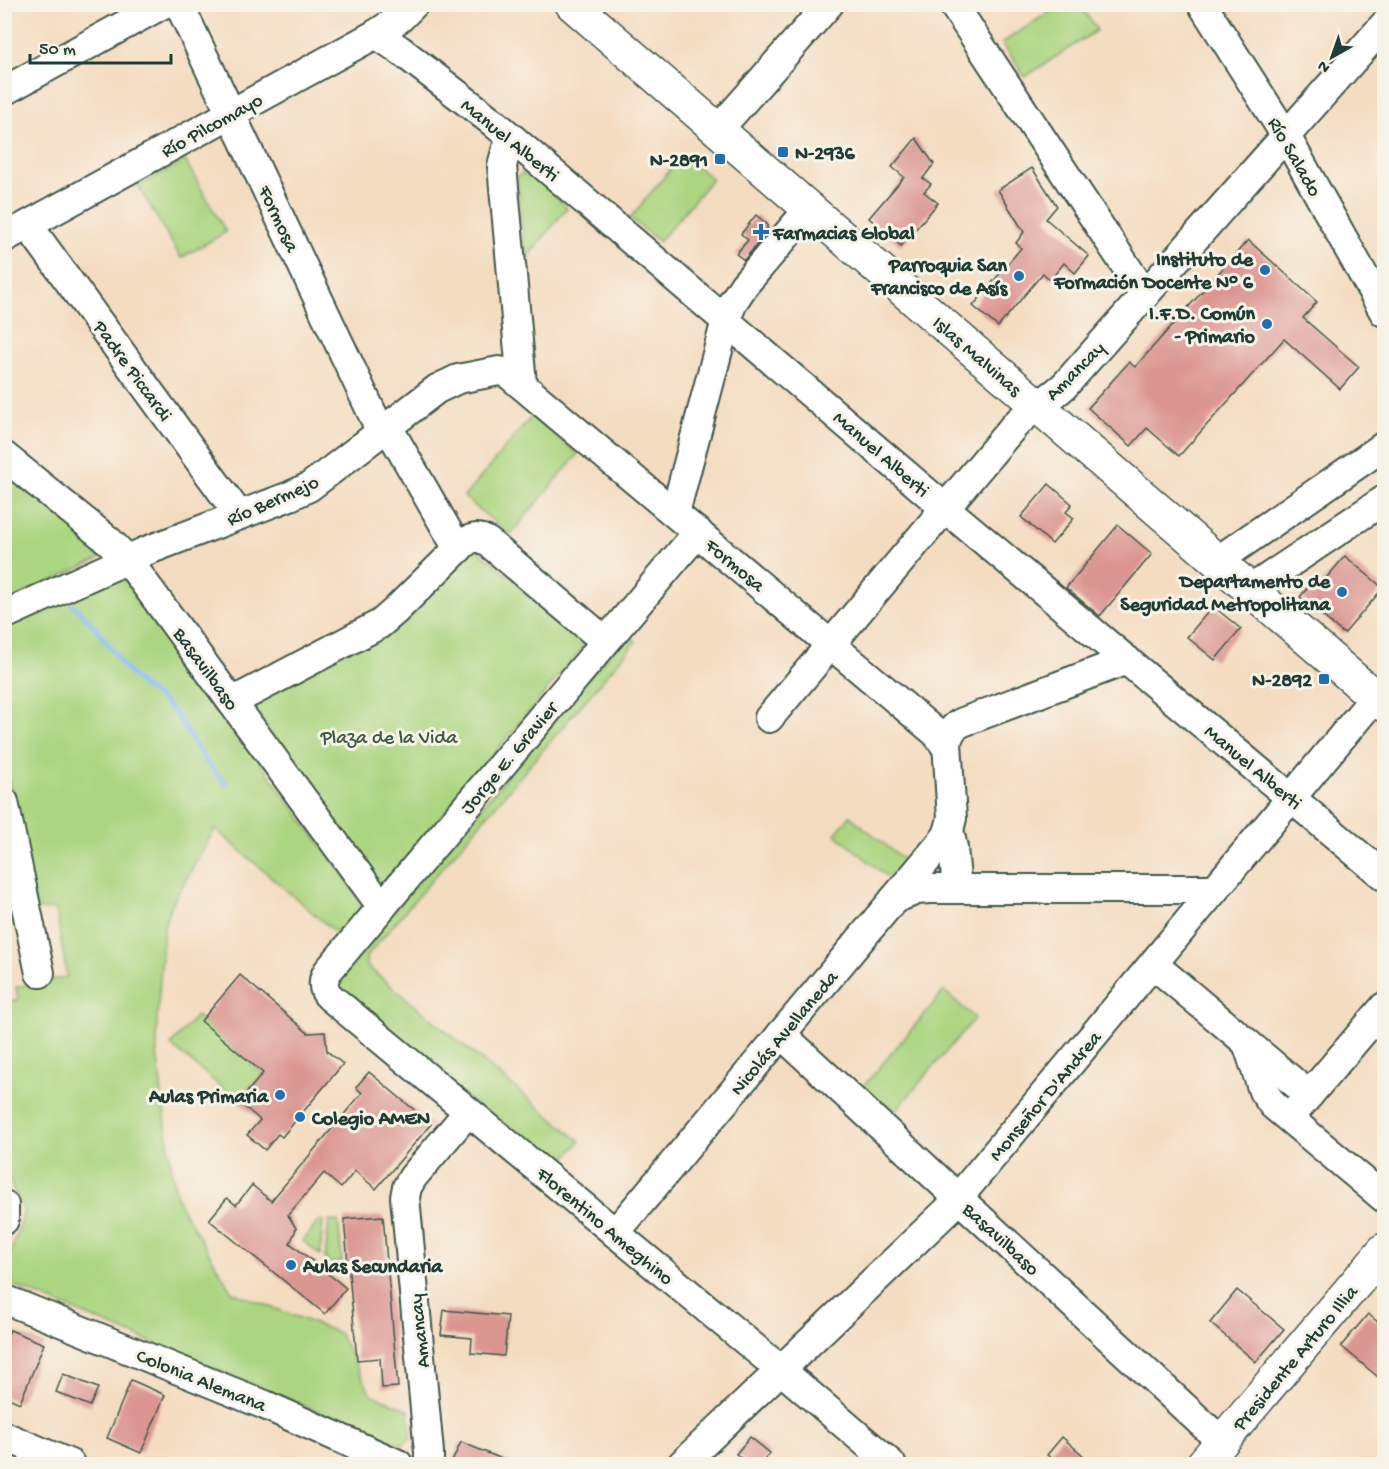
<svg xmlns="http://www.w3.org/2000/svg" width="1389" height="1469" viewBox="0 0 1389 1469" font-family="'Gochi Hand',sans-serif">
  <rect width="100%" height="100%" fill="#f7f3e8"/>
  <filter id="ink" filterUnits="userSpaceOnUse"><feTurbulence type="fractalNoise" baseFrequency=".0167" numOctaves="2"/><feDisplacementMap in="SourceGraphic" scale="12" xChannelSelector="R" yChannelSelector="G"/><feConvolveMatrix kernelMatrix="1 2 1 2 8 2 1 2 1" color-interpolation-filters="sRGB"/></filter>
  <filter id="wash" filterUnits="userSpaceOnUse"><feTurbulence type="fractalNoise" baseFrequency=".008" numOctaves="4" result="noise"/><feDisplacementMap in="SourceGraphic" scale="24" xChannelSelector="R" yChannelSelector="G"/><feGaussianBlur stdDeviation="1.35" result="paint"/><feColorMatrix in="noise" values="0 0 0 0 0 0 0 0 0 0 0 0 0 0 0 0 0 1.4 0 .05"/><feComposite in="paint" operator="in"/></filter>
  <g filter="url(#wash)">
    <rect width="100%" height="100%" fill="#f4dcc0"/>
    <g fill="#abd580" stroke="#65895a" stroke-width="1.5">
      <path d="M 1060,5 L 1080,5 L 1097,30 L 1025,77 L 1002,43 Z"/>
      <path d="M 683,154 L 712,179 L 659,242 L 630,218 Z"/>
      <path d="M 185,160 L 226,232 L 181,258 L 138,186 Z"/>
      <path d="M 530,171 L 567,208 L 525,260 L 517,176 Z"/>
      <path d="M 532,416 L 578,454 L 510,535 L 464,497 Z"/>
      <path d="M 4,468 L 100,550 L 99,559 L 4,603 Z"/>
      <path d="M 473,546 L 585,640 L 584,646 L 386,882 L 377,881 L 369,876 L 255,710 L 255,703 Z"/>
      <path d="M 124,577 L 366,906 L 342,938 L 215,829 L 173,902 L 166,919 L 164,927 L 157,1019 L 157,1053 L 172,1172 L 177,1196 L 182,1208 L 232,1292 L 339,1333 L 371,1394 L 409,1410 L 411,1438 L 401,1446 L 13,1285 L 5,1270 L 24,1212 L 5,1171 L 5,1002 L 18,1000 L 16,987 L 67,977 L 56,909 L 40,910 L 33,902 L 5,762 L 4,623 Z"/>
      <path d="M 627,633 L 636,641 L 366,957 L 367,966 L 580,1141 L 555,1171 L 339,991 L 337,979 Z"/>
      <path d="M 850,816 L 905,861 L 890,879 L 835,834 Z"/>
      <path d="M 944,991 L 975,1018 L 891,1116 L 861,1089 Z"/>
      <path d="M 196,1016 L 263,1073 L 239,1102 L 171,1045 Z"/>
      <path d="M 319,1221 L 323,1221 L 320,1255 L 303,1241 Z"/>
      <path d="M 329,1221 L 338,1221 L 342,1261 L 332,1264 L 325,1259 Z"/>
      <path d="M 5,1445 L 48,1464 L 5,1464 Z"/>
    </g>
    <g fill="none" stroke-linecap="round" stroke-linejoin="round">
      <path stroke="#87b9f4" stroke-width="5" d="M 73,605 L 96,628 L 128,672 L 142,686 L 165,703 L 176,715 L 206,762 L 226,784"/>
    </g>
    <g id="blocks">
      <g fill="#db9692">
        <path d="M 916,138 L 934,164 L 923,178 L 931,184 L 924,192 L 938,203 L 901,246 L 869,218 L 904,177 L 892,167 Z"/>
        <path d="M 1032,168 L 1057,206 L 1046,219 L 1089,256 L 1075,273 L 1064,263 L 1050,280 L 1043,273 L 998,327 L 973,306 L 1021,248 L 1016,243 L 1024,232 L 998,190 Z"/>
        <path d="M 756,215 L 767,224 L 767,232 L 744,260 L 736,254 L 748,240 L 741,234 Z"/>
        <path d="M 1248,240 L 1317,302 L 1303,318 L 1359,367 L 1340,389 L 1284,339 L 1179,456 L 1147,428 L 1131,446 L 1088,408 L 1129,362 L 1135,367 Z"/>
        <path d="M 1049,484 L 1072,504 L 1066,512 L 1074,518 L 1052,544 L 1021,517 Z"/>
        <path d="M 1118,525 L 1152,554 L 1100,616 L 1066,588 Z"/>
        <path d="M 1345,556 L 1383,588 L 1344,634 L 1300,597 L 1316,578 L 1322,583 Z"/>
        <path d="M 1213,606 L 1241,629 L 1215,660 L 1187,637 Z"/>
        <path d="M 240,975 L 308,1033 L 325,1032 L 327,1051 L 343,1064 L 282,1137 L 278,1134 L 265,1150 L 247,1135 L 260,1120 L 239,1102 L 263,1073 L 201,1021 Z"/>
        <path d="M 369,1072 L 431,1124 L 376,1189 L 355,1171 L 341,1188 L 324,1173 L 288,1215 L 296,1228 L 295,1232 L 290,1243 L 346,1288 L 325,1314 L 209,1220 L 227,1198 L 236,1205 L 252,1185 L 271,1201 L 362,1093 L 356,1087 Z"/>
        <path d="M 383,1216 L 398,1387 L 382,1388 L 380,1358 L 357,1360 L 344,1219 Z"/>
        <path d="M 1237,1290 L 1284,1329 L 1256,1362 L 1210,1323 Z"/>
        <path d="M 444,1310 L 508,1316 L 504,1356 L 471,1353 L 472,1338 L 441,1335 Z"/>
        <path d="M 1368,1314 L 1384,1327 L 1384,1382 L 1341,1346 Z"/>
        <path d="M 10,1330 L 44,1344 L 20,1403 L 4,1396 L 4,1343 Z"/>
        <path d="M 63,1374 L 98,1388 L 90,1406 L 56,1392 Z"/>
        <path d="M 131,1380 L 165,1395 L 141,1453 L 107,1438 Z"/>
        <path d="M 750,1437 L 770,1453 L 761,1464 L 749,1464 L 736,1454 Z"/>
        <path d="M 1062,1437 L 1093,1464 L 1058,1464 L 1047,1455 Z"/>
        <path d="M 461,1442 L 514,1464 L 451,1464 Z"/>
      </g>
    </g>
  </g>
  <g filter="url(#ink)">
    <use href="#blocks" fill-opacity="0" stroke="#3f5549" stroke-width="1.5"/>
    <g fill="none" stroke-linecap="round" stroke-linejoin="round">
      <g stroke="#3f5549" stroke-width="32">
        <g id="minor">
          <path d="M 179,4 L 381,432"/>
          <path d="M 953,4 L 1145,295"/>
          <path d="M 1202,4 L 1286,136 L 1384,312"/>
          <path d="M 376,34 L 400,50 L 494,123 L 945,508 L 1384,876"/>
          <path d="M 4,91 L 163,4"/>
          <path d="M 718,130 L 829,4"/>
          <path d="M 514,140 L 506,151 L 502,166 L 522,384"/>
          <path d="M 28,225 L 239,515"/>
          <path d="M 4,238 L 376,34 L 400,18 L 414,4"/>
          <path d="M 388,427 L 458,549"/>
          <path d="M 4,456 L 109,541 L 127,559 L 382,907"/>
          <path d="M 675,513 L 726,320 L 733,302 L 744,285 L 809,209"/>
          <path d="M 698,532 L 328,971 C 322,980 322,990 330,997 L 781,1370 L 891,1464"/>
          <path d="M 1217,561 L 1384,446"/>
          <path d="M 1251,589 L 1384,500"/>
          <path d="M 4,615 L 146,551 L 290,496 L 309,487 L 325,475 L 437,389 L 458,379 L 499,371 L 506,372 L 512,377 L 936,733 L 947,748"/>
          <path d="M 232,702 L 380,624 L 395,611 L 463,544 C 471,537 479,536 488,542 L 605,641"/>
          <path d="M 769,718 L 1014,426 C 1029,410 1049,400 1065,385 L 1384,25"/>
          <path d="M 4,802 L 40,973"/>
          <path d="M 949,830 L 953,848 L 957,889"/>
          <path d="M 894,899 L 917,890 L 929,889 L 1215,889"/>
          <path d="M 1153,964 L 1309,1095"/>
          <path d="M 781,1034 L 1222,1442"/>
          <path d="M 1247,1043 L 1263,1091 L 1273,1105 L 1384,1198"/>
          <path d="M 1298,1108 L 1384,1007"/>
          <path d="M 4,1205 L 4,1220"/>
          <path d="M 615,1233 L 946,837 L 949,830 L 952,818 L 947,743 C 949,733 953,726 963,722 L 1127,660"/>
          <path d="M 4,1299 L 265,1405 L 398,1464"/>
          <path d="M 4,1436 L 70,1464"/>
          <path d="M 429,1464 L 429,1452 L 405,1197 L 407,1187 L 413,1177 L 468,1112"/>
          <path d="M 682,1464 L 948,1210 L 1375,697"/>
        </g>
      </g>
      <g stroke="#3f5549" stroke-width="36">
        <g id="major">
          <path d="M 572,4 L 1384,705"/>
          <path d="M 1203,1464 L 1384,1250"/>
        </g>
      </g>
      <use href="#minor" stroke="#fff" stroke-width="28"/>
      <use href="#major" stroke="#fff" stroke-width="33"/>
    </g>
  </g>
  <g fill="#1f6fb2" stroke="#f7f3e8" stroke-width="2">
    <rect x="777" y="146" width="12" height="12" rx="3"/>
    <rect x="714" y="153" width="12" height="12" rx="3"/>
    <path d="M758 223h6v6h6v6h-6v6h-6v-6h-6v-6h6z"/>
    <circle cx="1265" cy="270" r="6"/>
    <circle cx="1019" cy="276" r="6"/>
    <circle cx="1267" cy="324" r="6"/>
    <circle cx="1342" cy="592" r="6"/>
    <rect x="1318" y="673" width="12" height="12" rx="3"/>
    <circle cx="280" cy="1095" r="6"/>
    <circle cx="300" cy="1117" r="6"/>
    <circle cx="291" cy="1265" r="6"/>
  </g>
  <g text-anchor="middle" stroke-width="6" stroke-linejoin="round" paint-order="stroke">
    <g font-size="20" fill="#1f3d34" stroke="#f7f3e8">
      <text transform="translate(211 124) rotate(-29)" y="7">Río Pilcomayo</text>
      <text transform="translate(511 139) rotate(39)" y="7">Manuel Alberti</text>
      <text transform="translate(1296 156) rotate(60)" y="7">Río Salado</text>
      <text transform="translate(280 218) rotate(65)" y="7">Formosa</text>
      <text transform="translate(978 355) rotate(41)" y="7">Islas Malvinas</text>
      <text transform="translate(134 370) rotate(54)" y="7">Padre Piccardi</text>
      <text transform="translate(1074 370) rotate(-45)" y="7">Amancay</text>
      <text transform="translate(882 453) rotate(41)" y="7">Manuel Alberti</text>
      <text transform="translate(272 499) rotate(-24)" y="7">Río Bermejo</text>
      <text transform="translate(736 564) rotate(40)" y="7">Formosa</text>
      <text transform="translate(207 668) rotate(54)" y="7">Basavilbaso</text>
      <text transform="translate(508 757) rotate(-50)" y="7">Jorge E. Gravier</text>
      <text transform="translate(1254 766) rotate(40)" y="7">Manuel Alberti</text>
      <text transform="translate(783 1032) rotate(-50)" y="7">Nicolás Avellaneda</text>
      <text transform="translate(1044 1095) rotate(-50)" y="7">Monseñor D'Andrea</text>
      <text transform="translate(606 1225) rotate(40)" y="7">Florentino Ameghino</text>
      <text transform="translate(1002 1238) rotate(43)" y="7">Basavilbaso</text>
      <text transform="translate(418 1331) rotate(-96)" y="7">Amancay</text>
      <text transform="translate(1294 1357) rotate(-50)" y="7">Presidente Arturo Illia</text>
      <text transform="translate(202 1379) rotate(22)" y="7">Colonia Alemana</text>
    </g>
    <g font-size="20" font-weight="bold" fill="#1f3d34" stroke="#f7f3e8" text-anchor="end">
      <text x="795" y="159" text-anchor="start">N-2936</text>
      <text x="708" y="166">N-2891</text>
      <text x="773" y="239" text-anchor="start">Farmacias Global</text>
      <text x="1253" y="265">Instituto de<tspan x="1253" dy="23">Formación Docente N° 6</tspan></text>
      <text x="1007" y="271">Parroquia San<tspan x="1007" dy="23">Francisco de Asís</tspan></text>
      <text x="1255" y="319">I.F.D. Común<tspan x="1255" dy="23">- Primario</tspan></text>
      <text x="1330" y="587">Departamento de<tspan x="1330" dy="23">Seguridad Metropolitana</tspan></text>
      <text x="1312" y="686">N-2892</text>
      <text x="268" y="1102">Aulas Primaria</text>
      <text x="312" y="1124" text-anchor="start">Colegio AMEN</text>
      <text x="303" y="1272" text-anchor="start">Aulas Secundaria</text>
    </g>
    <g font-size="20" fill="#3b5b43" stroke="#f7f3e8">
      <text x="389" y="743">Plaza de la Vida</text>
    </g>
  </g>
  <rect width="1389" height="1469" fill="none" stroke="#f7f3e8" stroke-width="24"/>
  <g transform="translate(1332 57) rotate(220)" stroke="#f7f3e8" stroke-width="4.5" paint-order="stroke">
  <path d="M0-4.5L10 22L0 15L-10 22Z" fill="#1f3d34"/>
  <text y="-9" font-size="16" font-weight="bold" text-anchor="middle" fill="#1f3d34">N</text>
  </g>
  <path d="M30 54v9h141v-9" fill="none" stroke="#1f3d34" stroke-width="3"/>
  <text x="39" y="54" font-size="18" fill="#1f3d34" stroke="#f7f3e8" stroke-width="4.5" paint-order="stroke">50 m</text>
</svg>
